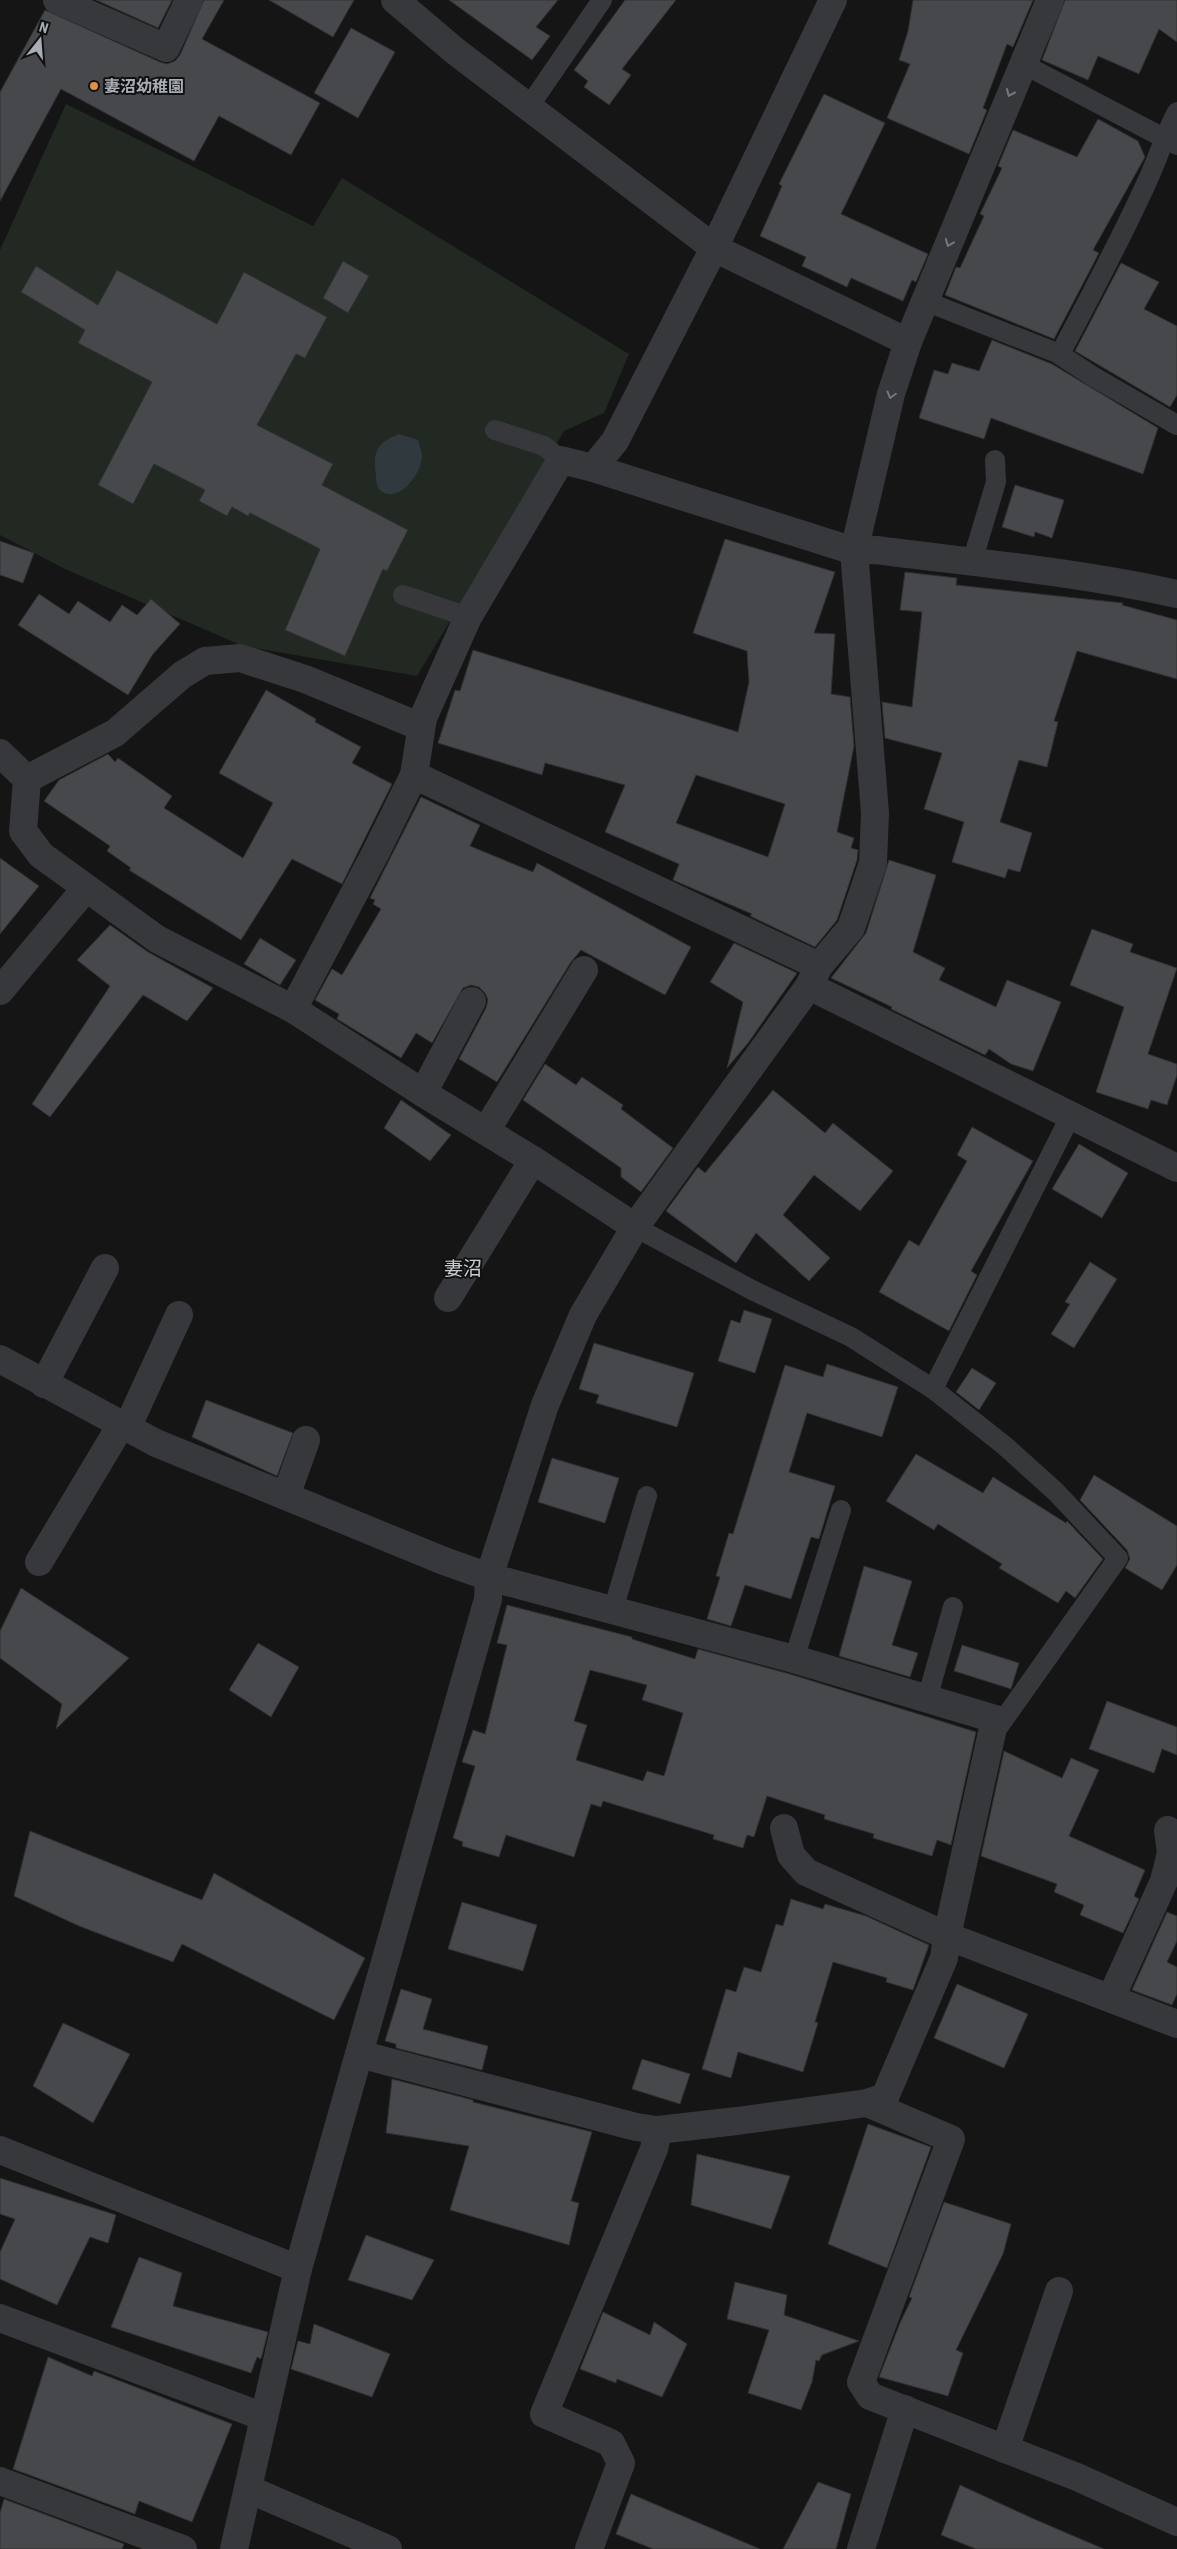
<svg xmlns="http://www.w3.org/2000/svg" width="1177" height="2549" viewBox="0 0 1177 2549" font-family="'Roboto Condensed','Noto Sans JP',sans-serif">
  <rect width="100%" height="100%" fill="#151516"/>
  <path fill="#222822" d="M 66,104 L 313,226 L 342,178 L 629,354 L 604,413 L 564,431 L 417,676 L 243,646 L 65,569 L 0,535 L 0,250 Z"/>
  <path fill="#30393e" d="M 399,434 L 418,440 C 419,445 422,451 422,455 C 423,472 398,506 380,490 C 376,486 376,480 376,475 C 373,452 376,443 399,434 Z"/>
  <g fill="#47484b" stroke="#2f3032" fill-rule="evenodd">
    <path d="M 96,0 L 172,0 L 158,28 Z"/>
    <path d="M 204,0 L 224,0 L 202,39 L 320,103 L 291,155 L 219,116 L 194,161 L 61,89 L 0,201 L 0,92 L 45,10 L 160,62 L 167,64 L 175,61 L 180,55 Z"/>
    <path d="M 269,0 L 354,0 L 333,37 Z"/>
    <path d="M 449,0 L 558,0 L 536,27 L 550,36 L 532,60 Z"/>
    <path d="M 625,0 L 676,0 L 622,69 L 631,75 L 609,105 L 584,87 L 588,81 L 574,70 Z"/>
    <path d="M 913,0 L 1033,0 L 1013,47 L 1007,44 L 983,108 L 987,110 L 969,154 L 887,118 L 910,64 L 899,60 L 908,31 Z"/>
    <path d="M 1065,0 L 1177,0 L 1177,42 L 1159,29 L 1139,74 L 1098,56 L 1088,80 L 1042,60 Z"/>
    <path d="M 351,28 L 395,52 L 358,118 L 314,93 Z"/>
    <path d="M 824,94 L 885,123 L 841,214 L 928,254 L 916,282 L 912,280 L 903,301 L 851,278 L 847,287 L 802,266 L 806,257 L 760,236 L 782,186 L 779,184 Z"/>
    <path d="M 1098,119 L 1138,141 L 1145,157 L 1093,250 L 1099,253 L 1054,339 L 945,295 L 956,267 L 960,268 L 984,216 L 980,214 L 1002,168 L 998,166 L 1013,130 L 1077,157 Z"/>
    <path d="M 343,261 L 369,276 L 348,313 L 323,298 Z"/>
    <path d="M 1121,263 L 1159,282 L 1144,309 L 1177,326 L 1177,395 L 1170,407 L 1075,351 Z"/>
    <path d="M 36,266 L 98,305 L 117,270 L 217,324 L 244,272 L 327,317 L 305,358 L 296,354 L 257,425 L 333,464 L 322,485 L 408,530 L 387,571 L 383,569 L 345,656 L 285,630 L 320,549 L 250,513 L 248,516 L 232,507 L 227,516 L 199,501 L 205,490 L 154,464 L 133,504 L 98,485 L 152,382 L 78,343 L 85,330 L 21,292 Z"/>
    <path d="M 992,340 L 1052,364 L 1158,428 L 1143,474 L 991,418 L 984,439 L 919,418 L 934,370 L 948,374 L 952,363 L 979,371 Z"/>
    <path d="M 1015,485 L 1064,500 L 1052,538 L 1035,532 L 1034,537 L 1002,527 Z"/>
    <path d="M 725,539 L 835,572 L 814,633 L 835,634 L 831,694 L 850,697 L 854,746 L 837,832 L 854,838 L 851,848 L 858,850 L 857,860 L 837,920 L 815,947 L 750,916 L 752,914 L 673,880 L 679,864 L 605,832 L 625,785 L 545,763 L 542,775 L 438,743 L 455,690 L 460,691 L 473,650 L 738,732 L 749,682 L 747,651 L 693,633 ZM 696,775 L 785,804 L 768,857 L 676,823 Z"/>
    <path d="M 0,541 L 34,553 L 23,583 L 0,575 Z"/>
    <path d="M 905,572 L 957,578 L 956,585 L 1123,603 L 1122,605 L 1177,620 L 1177,679 L 1077,651 L 1054,721 L 1058,722 L 1047,767 L 1019,760 L 1000,822 L 1032,833 L 1020,872 L 1008,869 L 1005,878 L 952,862 L 964,822 L 924,809 L 942,753 L 885,738 L 882,702 L 912,707 L 922,612 L 900,610 Z"/>
    <path d="M 39,594 L 69,614 L 78,601 L 110,622 L 122,605 L 137,615 L 151,599 L 180,624 L 153,654 L 128,695 L 18,625 Z"/>
    <path d="M 266,690 L 316,719 L 315,722 L 361,747 L 352,763 L 392,784 L 342,884 L 292,859 L 241,940 L 129,870 L 131,868 L 107,851 L 110,846 L 44,801 L 59,780 L 108,754 L 115,762 L 118,758 L 172,796 L 164,808 L 243,858 L 273,803 L 219,773 Z"/>
    <path d="M 421,797 L 480,825 L 470,846 L 533,872 L 537,863 L 691,947 L 665,995 L 581,950 L 571,962 L 497,1082 L 459,1059 L 486,1008 L 488,1000 L 485,993 L 479,987 L 471,985 L 463,988 L 432,1043 L 416,1033 L 401,1058 L 337,1019 L 339,1014 L 315,1000 L 332,969 L 342,975 L 381,909 L 373,904 L 375,900 L 370,898 Z"/>
    <path d="M 0,858 L 39,886 L 0,934 Z"/>
    <path d="M 889,860 L 936,875 L 913,952 L 945,968 L 939,980 L 996,1007 L 1007,980 L 1061,1002 L 1033,1071 L 1011,1064 L 989,1049 L 985,1055 L 891,1009 L 892,1007 L 831,978 L 866,933 Z"/>
    <path d="M 110,925 L 148,952 L 213,988 L 187,1021 L 143,995 L 50,1117 L 32,1104 L 110,986 L 77,960 Z"/>
    <path d="M 1092,929 L 1133,944 L 1130,952 L 1177,968 L 1148,1054 L 1177,1064 L 1177,1075 L 1167,1105 L 1151,1100 L 1148,1109 L 1096,1092 L 1124,1007 L 1070,985 Z"/>
    <path d="M 260,938 L 296,960 L 280,985 L 244,964 Z"/>
    <path d="M 734,943 L 797,973 L 748,1043 L 727,1068 L 743,1002 L 710,982 Z"/>
    <path d="M 545,1064 L 576,1085 L 582,1077 L 623,1105 L 621,1109 L 673,1148 L 641,1192 L 621,1177 L 621,1168 L 523,1100 Z"/>
    <path d="M 773,1090 L 825,1133 L 833,1123 L 893,1171 L 860,1211 L 814,1175 L 783,1215 L 830,1258 L 809,1281 L 756,1233 L 736,1263 L 666,1211 L 698,1167 L 705,1173 Z"/>
    <path d="M 401,1100 L 451,1135 L 430,1161 L 384,1128 Z"/>
    <path d="M 972,1127 L 1033,1161 L 971,1271 L 977,1275 L 949,1331 L 879,1292 L 909,1240 L 919,1246 L 967,1161 L 957,1155 Z"/>
    <path d="M 1079,1144 L 1128,1173 L 1102,1218 L 1052,1189 Z"/>
    <path d="M 1090,1262 L 1117,1279 L 1074,1348 L 1051,1334 L 1070,1304 L 1065,1302 Z"/>
    <path d="M 744,1310 L 772,1319 L 755,1373 L 718,1361 L 731,1320 L 740,1323 Z"/>
    <path d="M 594,1343 L 694,1373 L 677,1427 L 596,1403 L 599,1395 L 579,1389 Z"/>
    <path d="M 827,1364 L 898,1387 L 882,1437 L 807,1413 L 789,1472 L 835,1486 L 819,1539 L 811,1537 L 791,1599 L 745,1585 L 731,1626 L 707,1619 L 720,1577 L 716,1576 L 729,1533 L 733,1534 L 785,1365 L 823,1377 Z"/>
    <path d="M 972,1368 L 996,1383 L 979,1410 L 956,1392 Z"/>
    <path d="M 206,1400 L 293,1433 L 277,1476 L 192,1437 Z"/>
    <path d="M 916,1454 L 983,1493 L 993,1477 L 1066,1523 L 1067,1521 L 1103,1559 L 1075,1598 L 1066,1591 L 1058,1603 L 999,1568 L 1002,1564 L 938,1524 L 934,1530 L 886,1501 Z"/>
    <path d="M 552,1458 L 619,1478 L 605,1523 L 538,1502 Z"/>
    <path d="M 1094,1475 L 1177,1526 L 1177,1565 L 1162,1590 L 1125,1568 L 1130,1559 L 1127,1550 L 1080,1500 Z"/>
    <path d="M 864,1566 L 912,1581 L 892,1645 L 918,1653 L 910,1677 L 839,1656 Z"/>
    <path d="M 21,1588 L 129,1658 L 56,1729 L 62,1704 L 0,1658 L 0,1631 Z"/>
    <path d="M 507,1605 L 632,1637 L 632,1639 L 695,1659 L 698,1649 L 790,1674 L 976,1732 L 951,1845 L 937,1840 L 932,1856 L 873,1838 L 874,1834 L 824,1819 L 825,1815 L 767,1796 L 754,1837 L 747,1835 L 743,1848 L 713,1839 L 714,1835 L 603,1801 L 601,1807 L 591,1804 L 574,1857 L 506,1835 L 499,1857 L 462,1846 L 463,1842 L 453,1838 L 475,1766 L 462,1762 L 473,1730 L 485,1734 L 507,1645 L 497,1643 ZM 590,1670 L 647,1685 L 642,1700 L 683,1713 L 664,1776 L 647,1771 L 643,1781 L 576,1760 L 587,1725 L 574,1721 Z"/>
    <path d="M 258,1643 L 299,1667 L 271,1717 L 229,1690 Z"/>
    <path d="M 962,1645 L 1019,1663 L 1011,1689 L 954,1671 Z"/>
    <path d="M 1107,1701 L 1177,1727 L 1177,1755 L 1162,1749 L 1154,1773 L 1089,1749 Z"/>
    <path d="M 1004,1751 L 1062,1778 L 1071,1758 L 1099,1770 L 1069,1836 L 1145,1870 L 1134,1896 L 1139,1899 L 1123,1933 L 1080,1915 L 1084,1905 L 1054,1892 L 1057,1884 L 981,1856 Z"/>
    <path d="M 30,1831 L 202,1900 L 214,1873 L 365,1958 L 334,2020 L 182,1944 L 173,1962 L 79,1926 L 14,1896 Z"/>
    <path d="M 791,1899 L 823,1909 L 825,1904 L 866,1916 L 929,1945 L 913,1990 L 886,1982 L 887,1978 L 833,1962 L 815,2022 L 818,2023 L 803,2072 L 738,2052 L 731,2078 L 702,2069 L 726,1989 L 736,1992 L 744,1967 L 761,1972 L 776,1924 L 783,1926 Z"/>
    <path d="M 462,1902 L 537,1925 L 523,1971 L 448,1949 Z"/>
    <path d="M 1167,1912 L 1177,1916 L 1177,1941 L 1167,1962 L 1177,1967 L 1177,1994 L 1172,2005 L 1132,1990 Z"/>
    <path d="M 957,1984 L 1028,2014 L 1004,2068 L 934,2038 Z"/>
    <path d="M 401,1989 L 432,1999 L 423,2029 L 488,2046 L 482,2070 L 396,2048 L 396,2044 L 385,2041 Z"/>
    <path d="M 63,2023 L 130,2054 L 93,2123 L 33,2086 Z"/>
    <path d="M 642,2059 L 690,2074 L 680,2104 L 632,2089 Z"/>
    <path d="M 392,2079 L 473,2100 L 473,2102 L 592,2132 L 571,2201 L 579,2203 L 569,2245 L 450,2210 L 469,2146 L 386,2133 Z"/>
    <path d="M 868,2124 L 931,2147 L 887,2268 L 828,2244 Z"/>
    <path d="M 697,2154 L 790,2176 L 771,2229 L 691,2205 Z"/>
    <path d="M 0,2178 L 116,2215 L 108,2243 L 90,2237 L 57,2305 L 0,2279 L 0,2252 L 15,2219 L 0,2214 Z"/>
    <path d="M 944,2202 L 1011,2224 L 1003,2254 L 956,2350 L 963,2353 L 948,2396 L 879,2377 L 900,2323 L 912,2298 L 909,2297 Z"/>
    <path d="M 366,2235 L 434,2260 L 412,2300 L 348,2280 Z"/>
    <path d="M 139,2257 L 182,2273 L 173,2306 L 268,2332 L 261,2359 L 257,2357 L 251,2373 L 111,2327 Z"/>
    <path d="M 735,2282 L 787,2295 L 784,2315 L 859,2341 L 822,2355 L 819,2361 L 816,2360 L 812,2382 L 801,2410 L 748,2393 L 769,2330 L 727,2319 Z"/>
    <path d="M 603,2312 L 650,2335 L 654,2322 L 687,2344 L 662,2397 L 617,2379 L 616,2383 L 580,2369 Z"/>
    <path d="M 314,2324 L 390,2354 L 372,2397 L 291,2369 L 298,2341 L 310,2344 Z"/>
    <path d="M 48,2357 L 92,2376 L 94,2371 L 232,2424 L 192,2522 L 139,2501 L 135,2514 L 13,2469 Z"/>
    <path d="M 818,2482 L 851,2494 L 836,2549 L 783,2549 Z"/>
    <path d="M 960,2485 L 1034,2519 L 1104,2549 L 976,2549 L 941,2535 Z"/>
    <path d="M 631,2494 L 760,2549 L 653,2549 L 616,2534 Z"/>
    <path d="M 4,2499 L 124,2544 L 122,2549 L 0,2549 L 0,2513 Z"/>
  </g>
  <g fill="none" stroke-linecap="round" stroke-linejoin="round">
    <g stroke="#36383b" stroke-width="20">
      <path d="M 1023,64 L 1177,145"/>
      <path d="M 528,108 L 602,0"/>
      <path d="M 925,301 L 1057,353 L 1094,377 L 1177,425"/>
      <path d="M 1060,354 C 1089,299 1119,243 1145,186 C 1157,162 1164,136 1177,112"/>
      <path d="M 495,430 L 544,446 L 561,460"/>
      <path d="M 972,562 L 996,482 L 995,460"/>
      <path d="M 403,595 L 468,617"/>
      <path d="M 635,1227 L 754,1291 L 851,1337 L 933,1389 L 1005,1446 L 1056,1492 L 1118,1558 L 992,1736"/>
      <path d="M 933,1389 L 1071,1115"/>
      <path d="M 613,1610 L 647,1496"/>
      <path d="M 794,1659 L 841,1510"/>
      <path d="M 927,1699 L 953,1607"/>
    </g>
    <g stroke="#36383b" stroke-width="28">
      <path d="M 57,0 L 166,48 L 189,0"/>
      <path d="M 395,0 L 455,51 L 714,248 L 908,342"/>
      <path d="M 593,468 L 615,441 L 714,248 L 833,0"/>
      <path d="M 0,753 L 27,779 L 23,831 L 41,855 L 157,939 L 293,1009 L 423,1093 L 533,1160 L 635,1227"/>
      <path d="M 414,775 L 819,966"/>
      <path d="M 27,779 L 115,733 L 182,675 L 205,661 L 240,658 L 305,679 L 421,727"/>
      <path d="M 809,986 L 1177,1168"/>
      <path d="M 0,991 L 86,888"/>
      <path d="M 293,1009 L 375,854 L 414,775 L 423,718 L 468,617 L 561,460 L 593,468 L 854,551 L 876,550 C 977,563 1078,572 1177,594"/>
      <path d="M 423,1093 L 472,1001"/>
      <path d="M 486,1131 L 584,970"/>
      <path d="M 448,1298 L 533,1160"/>
      <path d="M 0,1359 L 156,1443 L 444,1561 L 489,1577 L 794,1659 L 995,1719 L 947,1936 L 944,1958 L 885,2097 L 867,2103 L 737,2121 L 658,2130 L 636,2127 L 359,2054"/>
      <path d="M 44,1384 L 105,1268"/>
      <path d="M 127,1428 L 179,1315"/>
      <path d="M 286,1496 L 306,1440"/>
      <path d="M 39,1562 L 121,1425"/>
      <path d="M 784,1828 L 791,1855 L 806,1872 L 947,1936 L 1177,2024"/>
      <path d="M 1111,1998 L 1164,1881 L 1171,1853 L 1168,1830"/>
      <path d="M 867,2103 L 951,2139 L 861,2382 L 870,2396 L 1077,2477 L 1177,2522"/>
      <path d="M 0,2150 L 298,2269"/>
      <path d="M 0,2318 L 264,2417"/>
      <path d="M 1005,2449 L 1059,2291"/>
      <path d="M 0,2481 L 183,2549"/>
      <path d="M 248,2489 L 388,2549"/>
      <path d="M 234,2549 L 298,2269 L 488,1599 L 489,1577 L 545,1405 L 583,1315 L 635,1227 L 809,986 L 819,966 L 851,928 L 873,863 L 875,813 L 854,551 L 891,394 L 908,342 L 1050,0"/>
      <path d="M 589,2549 L 621,2463 L 611,2443 L 544,2414 L 654,2149 L 658,2130"/>
      <path d="M 861,2549 L 905,2409"/>
    </g>
  </g>
  <defs><path id="oneway-chevron" d="M-2-3.5L2.5 0L-2 3.5" fill="none" stroke-width="1.6" stroke-linecap="round" stroke-linejoin="round" transform="scale(1.25)"/></defs>
  <g stroke="#75797e">
    <use href="#oneway-chevron" transform="translate(1010 93) rotate(114)"/>
    <use href="#oneway-chevron" transform="translate(949 243) rotate(112)"/>
    <use href="#oneway-chevron" transform="translate(891 395) rotate(105)"/>
  </g>
  <circle fill="#dd9046" stroke="#101011" stroke-width="2" cx="94" cy="86" r="5"/>
  <g text-anchor="middle" stroke-width="4" stroke-linejoin="round" paint-order="stroke">
    <g font-size="16" font-weight="bold" fill="#a8aeb5" stroke="#101011" text-anchor="start">
      <text x="104" y="92">妻沼幼稚園</text>
    </g>
    <g font-size="19" fill="#c9cdd2" stroke="#101011">
      <text x="463" y="1275">妻沼</text>
    </g>
  </g>
  <g transform="translate(40 40) rotate(17)" stroke="#101011" stroke-width="4" paint-order="stroke">
  <path d="M0-4L9 19L0 12L-9 19Z" fill="#a8aeb5"/>
  <text y="-8" font-size="14" font-weight="bold" text-anchor="middle" fill="#a8aeb5">N</text>
  </g>
</svg>
